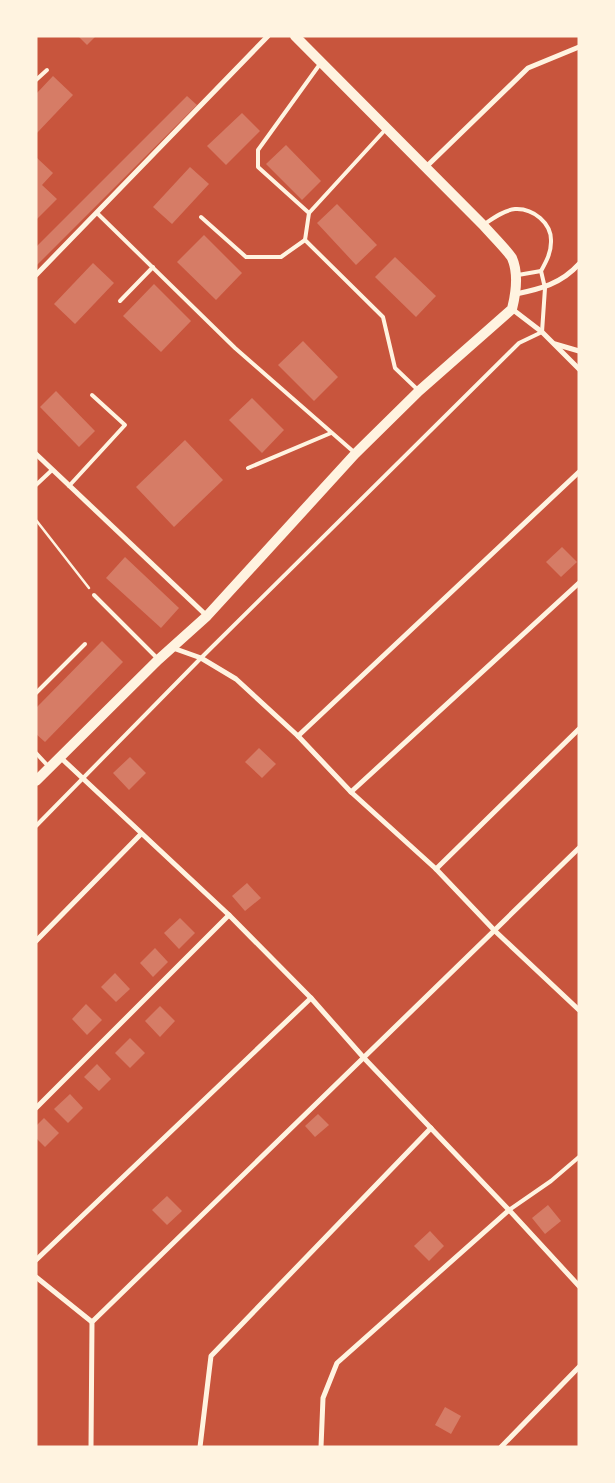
<svg xmlns="http://www.w3.org/2000/svg" width="615" height="1483" viewBox="0 0 615 1483" font-family="Rubik,sans-serif">
  <rect width="100%" height="100%" fill="#c8553d"/>
  <g fill="#d67c66">
    <path d="M 78,36 L 96,36 L 87,45 Z"/>
    <path d="M 53,76 L 73,95 L 36,134 L 36,94 Z"/>
    <path d="M 187,96 L 197,105 L 36,266 L 36,247 Z"/>
    <path d="M 242,113 L 260,131 L 226,165 L 207,146 Z"/>
    <path d="M 286,145 L 321,181 L 302,200 L 266,164 Z"/>
    <path d="M 36,157 L 53,173 L 42,185 L 57,199 L 36,220 Z"/>
    <path d="M 190,167 L 209,184 L 172,224 L 153,207 Z"/>
    <path d="M 337,204 L 377,245 L 356,265 L 317,223 Z"/>
    <path d="M 204,235 L 242,273 L 216,300 L 177,262 Z"/>
    <path d="M 395,257 L 436,296 L 416,317 L 375,277 Z"/>
    <path d="M 93,263 L 114,283 L 75,324 L 54,304 Z"/>
    <path d="M 154,284 L 191,321 L 161,352 L 123,316 Z"/>
    <path d="M 303,341 L 338,377 L 314,401 L 278,365 Z"/>
    <path d="M 56,391 L 95,431 L 79,447 L 40,407 Z"/>
    <path d="M 252,398 L 284,430 L 262,453 L 229,420 Z"/>
    <path d="M 185,440 L 223,480 L 174,527 L 136,487 Z"/>
    <path d="M 562,547 L 577,562 L 561,577 L 546,562 Z"/>
    <path d="M 125,557 L 179,608 L 161,628 L 106,578 Z"/>
    <path d="M 102,641 L 123,662 L 45,742 L 36,734 L 36,708 Z"/>
    <path d="M 259,748 L 276,764 L 262,778 L 245,762 Z"/>
    <path d="M 130,757 L 146,773 L 129,790 L 113,773 Z"/>
    <path d="M 247,883 L 261,898 L 245,911 L 232,896 Z"/>
    <path d="M 180,918 L 195,933 L 179,949 L 164,933 Z"/>
    <path d="M 155,948 L 168,962 L 153,977 L 140,963 Z"/>
    <path d="M 115,973 L 130,989 L 116,1002 L 101,987 Z"/>
    <path d="M 86,1004 L 102,1020 L 87,1035 L 72,1019 Z"/>
    <path d="M 160,1006 L 175,1021 L 160,1037 L 145,1021 Z"/>
    <path d="M 130,1038 L 145,1053 L 130,1068 L 115,1053 Z"/>
    <path d="M 97,1064 L 111,1079 L 99,1091 L 84,1077 Z"/>
    <path d="M 70,1094 L 83,1108 L 68,1123 L 54,1109 Z"/>
    <path d="M 318,1114 L 329,1125 L 315,1137 L 305,1126 Z"/>
    <path d="M 44,1118 L 59,1133 L 45,1147 L 36,1138 L 36,1126 Z"/>
    <path d="M 167,1196 L 182,1211 L 167,1225 L 152,1210 Z"/>
    <path d="M 548,1205 L 561,1221 L 545,1234 L 532,1218 Z"/>
    <path d="M 430,1231 L 444,1246 L 429,1261 L 414,1246 Z"/>
    <path d="M 445,1407 L 461,1416 L 451,1434 L 435,1425 Z"/>
  </g>
  <g fill="none" stroke-linecap="round" stroke-linejoin="round">
    <path stroke="#fff3e0" stroke-width="2.5" d="M 36,520 L 89,588"/>
    <g stroke="#fff3e0" stroke-width="4">
      <path d="M 320,64 L 258,150 L 258,167 L 309,213 L 305,240 L 383,317 L 395,368 L 418,390"/>
      <path d="M 36,80 L 47,70"/>
      <path d="M 97,213 L 235,348 L 355,453"/>
      <path d="M 309,213 L 385,130"/>
      <path d="M 201,217 L 246,257 L 281,257 L 305,240"/>
      <path d="M 483,225 C 492,219 504,210 515,209 C 533,208 552,223 551,242 C 551,253 546,262 541,271 L 518,275"/>
      <path d="M 120,301 L 153,267"/>
      <path d="M 248,468 L 331,433"/>
      <path d="M 36,485 L 52,470"/>
      <path d="M 69,486 L 125,425 L 92,395"/>
      <path d="M 94,595 L 158,659"/>
      <path d="M 36,693 L 85,644"/>
      <path d="M 36,753 L 48,766"/>
      <path d="M 36,826 L 201,658 L 519,343 L 542,332 L 545,288 L 541,271"/>
      <path d="M 509,1210 L 551,1181 L 579,1157"/>
    </g>
    <g stroke="#fff3e0" stroke-width="5">
      <path d="M 426,167 L 528,68 L 579,47"/>
      <path d="M 36,275 L 268,36"/>
      <path d="M 516,294 C 540,289 561,284 579,264"/>
      <path d="M 512,309 L 542,332 L 579,369"/>
      <path d="M 555,344 L 579,351"/>
      <path d="M 36,454 L 207,616"/>
      <path d="M 173,648 L 201,658 L 236,679 L 298,736 L 351,792 L 436,869 L 495,931 L 579,1010"/>
      <path d="M 298,736 L 579,472"/>
      <path d="M 60,757 L 229,915 L 311,998 L 364,1058 L 509,1210 L 579,1286"/>
      <path d="M 351,792 L 579,583"/>
      <path d="M 436,869 L 579,729"/>
      <path d="M 36,941 L 141,834"/>
      <path d="M 36,1108 L 229,915"/>
      <path d="M 36,1260 L 311,998"/>
      <path d="M 36,1277 L 92,1322"/>
      <path d="M 91,1447 L 92,1322 L 579,848"/>
      <path d="M 200,1447 L 211,1356 L 431,1128"/>
      <path d="M 321,1447 L 323,1398 L 337,1363 L 509,1210"/>
      <path d="M 501,1447 L 579,1367"/>
    </g>
    <path stroke="#fff3e0" stroke-width="10" d="M 36,781 L 158,660 L 207,616 L 355,454 L 419,391 L 512,309 C 516,293 519,274 512,258 C 508,251 490,233 483,225 L 295,36"/>
  </g>
  <rect width="615" height="1483" fill="none" stroke="#fff3e0" stroke-width="75"/>
</svg>
